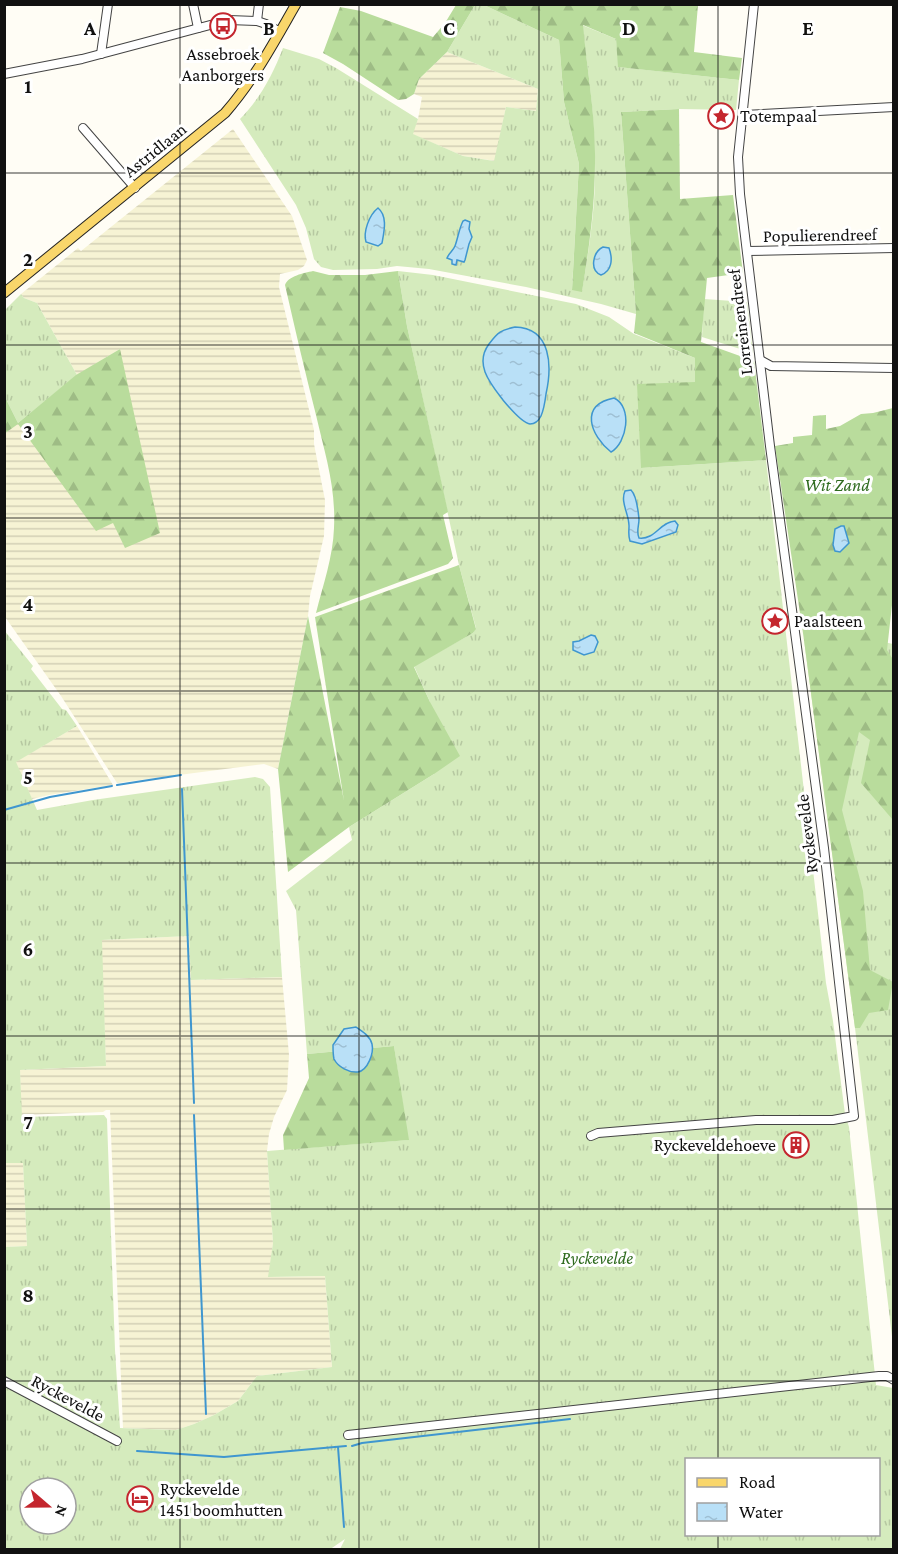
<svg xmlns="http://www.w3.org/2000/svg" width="898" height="1554" viewBox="0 0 898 1554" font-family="'Crimson Pro',serif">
  <defs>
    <pattern id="farmland-rules" width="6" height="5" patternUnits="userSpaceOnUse" patternTransform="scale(1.5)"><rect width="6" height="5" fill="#f6f3d4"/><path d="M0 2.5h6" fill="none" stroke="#d2cfb5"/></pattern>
    <pattern id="grass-tufts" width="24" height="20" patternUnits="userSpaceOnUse" patternTransform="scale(1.5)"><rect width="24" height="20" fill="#d5ebbd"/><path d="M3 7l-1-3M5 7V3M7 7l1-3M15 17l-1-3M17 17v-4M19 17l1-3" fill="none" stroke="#b6c8a1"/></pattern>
    <pattern id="forest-firs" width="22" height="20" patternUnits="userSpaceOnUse" patternTransform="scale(1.5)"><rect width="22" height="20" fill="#b9dc9c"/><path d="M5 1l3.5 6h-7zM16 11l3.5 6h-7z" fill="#9ebc85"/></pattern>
    <pattern id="water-ripples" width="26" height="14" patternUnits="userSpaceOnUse" patternTransform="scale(1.5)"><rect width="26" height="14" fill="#b9e0f7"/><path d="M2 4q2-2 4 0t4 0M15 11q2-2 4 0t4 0" fill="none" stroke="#9ebfd3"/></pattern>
  </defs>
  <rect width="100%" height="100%" fill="#fffdf5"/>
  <g fill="url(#farmland-rules)">
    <path d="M 447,52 L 538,89 L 536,111 L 506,107 L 495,161 L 463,156 L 412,134 L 418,119 L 422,97 L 414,94 L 419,79 Z"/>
    <path d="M 233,129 L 292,216 L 307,260 L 304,266 L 298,270 L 280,274 L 279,287 L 314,430 L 314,444 L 325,500 L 324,536 L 310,596 L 308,616 L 278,769 L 264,764 L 117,783 L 61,696 L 5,617 L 4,434 L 18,423 L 96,530 L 120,349 L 77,375 L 37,303 L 24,298 L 21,294 L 78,248 L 81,251 Z"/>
    <path d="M 77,726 L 113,785 L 49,795 L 32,799 L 15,762 Z"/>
    <path d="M 189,936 L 192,980 L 282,977 L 289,1055 L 287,1090 L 274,1117 L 269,1134 L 267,1151 L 273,1243 L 269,1277 L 325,1276 L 332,1367 L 257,1376 L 238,1401 L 214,1415 L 194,1424 L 176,1430 L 123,1428 L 110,1110 L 106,1110 L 103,1112 L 21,1115 L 20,1070 L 106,1066 L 101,940 Z"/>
    <path d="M 23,1162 L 27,1246 L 5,1247 L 5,1163 Z"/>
  </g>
  <g fill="url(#grass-tufts)" fill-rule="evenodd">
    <path d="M 475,5 L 484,5 L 559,40 L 564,102 L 579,164 L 572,289 L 582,291 C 589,249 596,206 595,163 C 595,117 588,71 582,25 L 616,39 L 619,67 L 739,80 L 736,110 L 679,109 L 621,112 L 636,314 L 601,304 L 526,287 L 429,269 L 397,266 L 377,269 L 333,270 L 321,267 L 314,259 L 306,228 L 296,205 L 240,119 C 260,99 273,74 283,48 L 319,59 L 336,68 L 418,119 L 413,134 L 463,156 L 494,161 L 506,107 L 536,111 L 538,89 L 447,52 Z"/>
    <path d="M 398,271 L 433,275 L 576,304 L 609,317 L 634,334 L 695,358 L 695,383 L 641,468 L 766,460 L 826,983 L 833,1021 L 845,1114 L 849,1127 L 876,1385 L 893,1388 L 893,1549 L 340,1549 L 345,1539 L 329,1550 L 5,1549 L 5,1247 L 27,1246 L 23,1163 L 4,1163 L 4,630 L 33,666 L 31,669 L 62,709 L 66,710 L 77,726 L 16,762 L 37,810 L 93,800 L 255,777 L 263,779 L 270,787 L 282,977 L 191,980 L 189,936 L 102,940 L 106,1066 L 20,1070 L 22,1117 L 104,1115 L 107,1119 L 115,1350 L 120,1428 L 176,1430 L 194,1424 L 214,1415 L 238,1401 L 257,1376 L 332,1367 L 325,1276 L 268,1277 L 273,1243 L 267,1151 L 408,1140 L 394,1046 L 307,1054 L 296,910 L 286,891 L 352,840 L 349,827 L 434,774 L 430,702 L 414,666 L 473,633 L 476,628 L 459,565 L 407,326 ZM 632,490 L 639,517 L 636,533 L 639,538 C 648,539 659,532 664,524 L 672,534 L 654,539 L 642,544 L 628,533 C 631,519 620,505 625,491 ZM 686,1460 L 878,1460 L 878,1534 L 686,1534 ZM 30,1488 L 66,1488 L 66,1524 L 30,1524 Z"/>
    <path d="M 21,294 L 24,298 L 37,303 L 77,375 L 18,423 L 5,397 L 5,310 Z"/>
    <path d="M 704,299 L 747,302 L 753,353 L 702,337 Z"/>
    <path d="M 866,638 L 893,644 L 893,1345 L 855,1028 L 804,640 Z"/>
  </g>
  <g fill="url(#forest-firs)">
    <path d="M 456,5 L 475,5 L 447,52 L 419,79 L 414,94 L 406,99 L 398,100 L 343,64 L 323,53 L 340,7 L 361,11 L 433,37 L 445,23 Z"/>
    <path d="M 484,5 L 698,5 L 694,52 L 742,58 L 739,80 L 618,67 L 616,39 L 583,25 C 587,71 596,117 595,163 C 595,206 589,249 582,292 L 572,290 L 579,164 L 564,102 L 559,40 Z"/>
    <path d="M 679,109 L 680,199 L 733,195 L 743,273 L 707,278 L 701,342 L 754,361 L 766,460 L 641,468 L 637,384 L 695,382 L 695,358 L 634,333 L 636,314 L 621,112 Z"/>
    <path d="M 313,271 L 329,275 L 365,275 L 398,271 L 407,326 L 448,512 L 443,515 L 453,558 L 448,564 L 316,613 C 323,585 333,557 334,528 C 336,487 325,454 316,415 C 305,372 295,329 285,285 C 288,276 304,273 313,271 Z"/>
    <path d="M 120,349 L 160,533 L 125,548 L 113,523 L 96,531 L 18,424 L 4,434 L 5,397 L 18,423 L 76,375 Z"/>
    <path d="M 893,408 L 894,587 L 887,650 L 894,661 L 893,820 L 861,783 L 870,740 L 859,732 L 842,810 L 863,891 L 870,970 L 893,982 L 888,1010 L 869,1013 L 860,1028 L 855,1028 L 804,640 L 775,446 L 793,443 L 793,437 L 812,435 L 813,416 L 826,415 L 826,429 L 840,426 L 861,414 L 873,413 Z"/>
    <path d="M 459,565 L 476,629 L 473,633 L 414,667 L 430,702 L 460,756 L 434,774 L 349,827 L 288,872 L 278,769 L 308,616 L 344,801 L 315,617 Z"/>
    <path d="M 394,1046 L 409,1140 L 284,1150 L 283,1135 L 309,1078 L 307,1054 Z"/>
  </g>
  <g fill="url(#water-ripples)" stroke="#3f96cf" stroke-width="1.5">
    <path d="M 378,208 C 388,216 384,232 382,243 L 378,246 L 366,242 C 363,232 369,215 378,208 Z"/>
    <path d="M 465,220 L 470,222 L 469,229 L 472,237 L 469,244 L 465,260 L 464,262 L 457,260 L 456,265 L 452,264 L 452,260 L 447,258 C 449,253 453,251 455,246 C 458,238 459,229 463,221 Z"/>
    <path d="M 603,247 L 609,248 C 613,259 612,271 601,275 C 589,270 593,252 603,247 Z"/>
    <path d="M 515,327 C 552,328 552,367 546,394 C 545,402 544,409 541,416 C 539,420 535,424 530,424 C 522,423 508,406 503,400 C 490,383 474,364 489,344 C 498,332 501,330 515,327 Z"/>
    <path d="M 614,398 C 633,407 627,443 611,452 C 590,435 579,405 614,398 Z"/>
    <path d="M 631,490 C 637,496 638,510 639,519 C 639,527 636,531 639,538 C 655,540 660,522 675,521 L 678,525 L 676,532 L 642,544 L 630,541 C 628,535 629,532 629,526 C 629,514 620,502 625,491 Z"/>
    <path d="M 841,526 L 844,526 L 849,543 L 840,552 L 835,551 L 833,545 L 835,529 Z"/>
    <path d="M 591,635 L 595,636 L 598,642 L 594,652 L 584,655 L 573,650 L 573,642 L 579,641 Z"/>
    <path d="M 356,1027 C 362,1031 370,1036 372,1044 C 374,1053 368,1070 358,1072 C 349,1073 338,1067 334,1059 C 333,1055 333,1049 333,1045 L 344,1029 Z"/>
  </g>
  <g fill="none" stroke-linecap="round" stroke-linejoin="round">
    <g stroke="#3f96cf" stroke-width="2">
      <path d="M 117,785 L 181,775"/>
      <path d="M 182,789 L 194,1103"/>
      <path d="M 4,810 L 50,797 L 112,786"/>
      <path d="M 194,1115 L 206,1414"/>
      <path d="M 352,1446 L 362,1443 L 570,1419"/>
      <path d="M 338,1447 L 344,1527"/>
      <path d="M 137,1451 L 224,1457 L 346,1446"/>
    </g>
    <g stroke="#444" stroke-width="10">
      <g id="minor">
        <path d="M 193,4 L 198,28"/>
        <path d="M 257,21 L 259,4"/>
        <path d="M 101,54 L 108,4"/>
        <path d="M 4,74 L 82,59 L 229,20 L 257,21 L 266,24 L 280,32"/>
        <path d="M 743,115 L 894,107"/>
        <path d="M 83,128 L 135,188"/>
        <path d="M 747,251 L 894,248"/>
        <path d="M 760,360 L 771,366 L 894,368"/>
        <path d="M 591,1136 L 598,1133 L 756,1120 L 833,1120 L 854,1116 L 824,848 L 770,446 L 740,194 L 738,157 L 754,4"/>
        <path d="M 4,1381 L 117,1441"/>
        <path d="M 348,1435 L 879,1376 L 887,1376 L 894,1380"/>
      </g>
    </g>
    <g stroke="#222" stroke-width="11">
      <path id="major" d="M 4,293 L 225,113 C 254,80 274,42 296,4"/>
    </g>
    <use href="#minor" stroke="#fff" stroke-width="8"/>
    <use href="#major" stroke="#f9d66b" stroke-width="9"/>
  </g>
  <path fill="none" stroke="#111" stroke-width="1.5" stroke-opacity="0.55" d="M 180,4 L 180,1550M 359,4 L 359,1550M 539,4 L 539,1550M 718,4 L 718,1460M 4,173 L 894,173M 4,345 L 894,345M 4,518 L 894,518M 4,691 L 894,691M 4,863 L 894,863M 4,1036 L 894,1036M 4,1209 L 894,1209M 4,1381 L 894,1381M 718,1534 L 718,1550"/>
  <defs>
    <g id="bus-ring" transform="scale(1.35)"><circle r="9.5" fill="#fff" stroke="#c4262e" stroke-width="1.5"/><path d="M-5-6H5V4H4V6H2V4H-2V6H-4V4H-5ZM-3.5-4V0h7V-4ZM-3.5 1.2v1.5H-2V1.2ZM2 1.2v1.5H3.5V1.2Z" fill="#c4262e"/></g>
    <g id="sight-ring" transform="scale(1.35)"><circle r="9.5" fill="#fff" stroke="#c4262e" stroke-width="1.5"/><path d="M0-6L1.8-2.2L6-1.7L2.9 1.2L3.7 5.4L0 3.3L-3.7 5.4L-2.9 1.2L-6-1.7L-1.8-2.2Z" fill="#c4262e"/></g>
    <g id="building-ring" transform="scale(1.35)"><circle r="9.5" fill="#fff" stroke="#c4262e" stroke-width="1.5"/><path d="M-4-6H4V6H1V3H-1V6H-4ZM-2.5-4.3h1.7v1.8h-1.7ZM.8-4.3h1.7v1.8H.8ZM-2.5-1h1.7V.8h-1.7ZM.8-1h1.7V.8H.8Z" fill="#c4262e"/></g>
    <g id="hotel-ring" transform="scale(1.35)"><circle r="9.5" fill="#fff" stroke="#c4262e" stroke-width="1.5"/><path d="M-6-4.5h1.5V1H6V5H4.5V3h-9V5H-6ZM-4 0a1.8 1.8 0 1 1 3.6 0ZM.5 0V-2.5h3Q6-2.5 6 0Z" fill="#c4262e"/></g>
  </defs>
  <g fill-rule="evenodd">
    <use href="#bus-ring" x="223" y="26"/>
    <use href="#sight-ring" x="721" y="116"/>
    <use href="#sight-ring" x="775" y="621"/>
    <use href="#building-ring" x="796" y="1145"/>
    <use href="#hotel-ring" x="140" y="1499"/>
  </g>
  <g text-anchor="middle" stroke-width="6" stroke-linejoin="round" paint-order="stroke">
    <g font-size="18" fill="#111" stroke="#fff" text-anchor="start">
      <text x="223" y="60" text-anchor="middle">Assebroek<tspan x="223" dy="21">Aanborgers</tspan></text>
      <text x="740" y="122">Totempaal</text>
      <text x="794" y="627">Paalsteen</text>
      <text x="776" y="1151" text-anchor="end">Ryckeveldehoeve</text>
      <text x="160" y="1495">Ryckevelde<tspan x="160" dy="21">1451 boomhutten</tspan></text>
    </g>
    <g font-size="18" fill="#111" stroke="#fff">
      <text transform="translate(155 150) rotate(-39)" y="6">Astridlaan</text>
      <text transform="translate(820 235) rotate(-1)" y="6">Populierendreef</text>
      <text transform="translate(740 322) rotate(-97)" y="6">Lorreinendreef</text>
      <text transform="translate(807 834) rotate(-97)" y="6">Ryckevelde</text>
      <text transform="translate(68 1398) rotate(28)" y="6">Ryckevelde</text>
    </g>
    <g font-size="18" font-style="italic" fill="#2f6b1f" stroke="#fff">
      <text x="837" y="491">Wit Zand</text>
      <text x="597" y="1264">Ryckevelde</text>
    </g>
  </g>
  <g font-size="20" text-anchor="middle" font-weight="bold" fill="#111" stroke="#fff" stroke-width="6" stroke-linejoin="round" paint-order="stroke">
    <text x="90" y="35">A</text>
    <text x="269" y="35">B</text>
    <text x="449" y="35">C</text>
    <text x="629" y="35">D</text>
    <text x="808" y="35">E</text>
    <text x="28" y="93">1</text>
    <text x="28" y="266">2</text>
    <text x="28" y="438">3</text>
    <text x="28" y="611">4</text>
    <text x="28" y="784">5</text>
    <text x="28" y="956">6</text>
    <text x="28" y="1129">7</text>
    <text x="28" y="1302">8</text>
  </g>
  <rect width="898" height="1554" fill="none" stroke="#111111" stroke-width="12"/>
  <rect x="685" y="1458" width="195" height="78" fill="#ffffff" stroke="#a0a0a0" stroke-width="1.5"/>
  <rect x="697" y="1478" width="30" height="9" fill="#f9d66b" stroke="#a0a0a0" stroke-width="1.5"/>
  <text x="739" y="1488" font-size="18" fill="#111111">Road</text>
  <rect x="697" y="1503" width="30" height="18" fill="url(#water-ripples)" stroke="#a0a0a0" stroke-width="1.5"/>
  <text x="739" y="1518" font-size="18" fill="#111111">Water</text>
  <g transform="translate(48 1506) rotate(110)"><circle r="28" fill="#ffffff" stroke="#a0a0a0" stroke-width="1.5"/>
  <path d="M0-4.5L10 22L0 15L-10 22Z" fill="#c4262e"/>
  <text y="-9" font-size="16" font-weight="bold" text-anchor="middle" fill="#111111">N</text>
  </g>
</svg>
